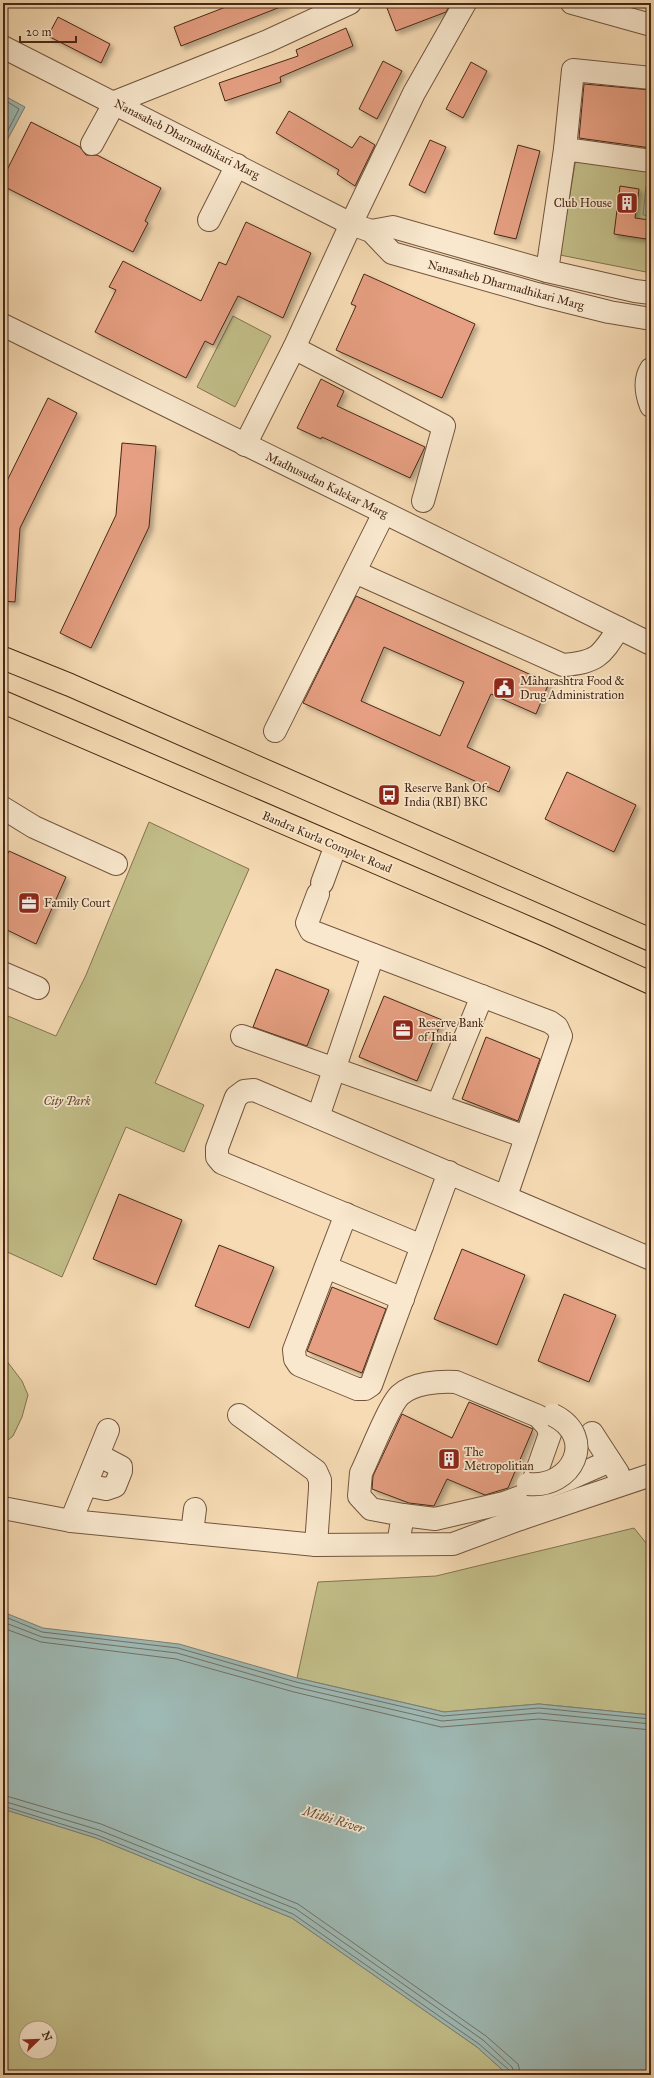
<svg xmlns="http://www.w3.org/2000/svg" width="654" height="2078" viewBox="0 0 654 2078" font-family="'IM FELL Great Primer',serif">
  <defs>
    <filter id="shadow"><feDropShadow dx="3.5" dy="3.5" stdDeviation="2" flood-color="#0004"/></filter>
  </defs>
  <rect width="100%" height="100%" fill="#f6dbb4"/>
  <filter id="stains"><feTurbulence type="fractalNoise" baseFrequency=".005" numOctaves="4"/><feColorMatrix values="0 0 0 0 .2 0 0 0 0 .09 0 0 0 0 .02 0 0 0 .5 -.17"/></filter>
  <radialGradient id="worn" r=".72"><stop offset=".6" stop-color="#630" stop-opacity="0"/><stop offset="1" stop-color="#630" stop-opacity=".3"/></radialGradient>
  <g fill="#c2be89" stroke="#847350" fill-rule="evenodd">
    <path d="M 576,158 L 651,168 L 651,273 L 560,255 Z"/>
    <path d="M 233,316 L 271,336 L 235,407 L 197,387 Z"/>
    <path d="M 149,822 L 249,869 L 155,1083 L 204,1105 L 184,1152 L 126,1127 L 62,1277 L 3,1250 L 3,1014 L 56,1036 L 86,975 Z"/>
    <path d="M 3,1356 L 22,1381 L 28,1395 L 22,1417 L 13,1436 L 3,1444 Z"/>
    <path d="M 634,1528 L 651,1549 L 651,1715 L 539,1704 L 444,1712 L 297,1678 L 318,1582 L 436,1576 Z"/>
    <path d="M 3,1809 L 96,1838 L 292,1918 L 477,2047 L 508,2075 L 3,2075 ZM 26,2028 L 50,2028 L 50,2052 L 26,2052 Z"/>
  </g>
  <g fill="#9eb9b4" stroke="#7b7f75">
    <path d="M 3,95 L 25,107 L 3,148 Z"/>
    <path d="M 646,186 L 651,187 L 651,216 L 643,215 Z"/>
    <path d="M 3,1612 L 43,1628 L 179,1644 L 297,1678 L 444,1712 L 539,1704 L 651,1715 L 651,2075 L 508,2075 L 477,2047 L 292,1918 L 96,1838 L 3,1809 Z"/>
  </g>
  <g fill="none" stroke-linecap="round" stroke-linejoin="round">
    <g stroke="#727065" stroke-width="1">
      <path d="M 3,99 L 19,109 L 3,140"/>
      <path d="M 3,1616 L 42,1632 L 178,1648 L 296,1682 L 443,1716 L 539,1708 L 651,1719"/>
      <path d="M 3,1622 L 42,1637 L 177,1653 L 295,1687 L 442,1721 L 539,1713 L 651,1724"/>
      <path d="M 3,1628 L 41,1642 L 176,1659 L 294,1692 L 441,1727 L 539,1719 L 651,1730"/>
      <path d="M 3,1795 L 101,1824 L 298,1904 L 486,2036 L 518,2064 L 521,2075"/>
      <path d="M 3,1801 L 99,1830 L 296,1909 L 483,2040 L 512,2067 L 515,2075"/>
      <path d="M 3,1806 L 97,1835 L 293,1914 L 479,2044 L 509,2070 L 510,2075"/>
    </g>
  </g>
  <g fill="#e69f82" stroke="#472816" fill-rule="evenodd" filter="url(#shadow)">
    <path d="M 236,3 L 288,4 L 181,46 L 174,27 Z"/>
    <path d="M 399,3 L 451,3 L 446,12 L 396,31 L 387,8 Z"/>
    <path d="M 58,17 L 110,44 L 101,63 L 48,36 Z"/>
    <path d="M 346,28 L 353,46 L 280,77 L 281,82 L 225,101 L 219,83 L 298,56 L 296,50 Z"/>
    <path d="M 383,61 L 402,71 L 377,119 L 359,109 Z"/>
    <path d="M 471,62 L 487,71 L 463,118 L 446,109 Z"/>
    <path d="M 584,84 L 651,90 L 651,148 L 579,138 Z"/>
    <path d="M 289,111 L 352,148 L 360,136 L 375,145 L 355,186 L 337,174 L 339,170 L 276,133 Z"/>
    <path d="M 31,122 L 80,147 L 86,155 L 97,155 L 161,188 L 145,221 L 148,223 L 133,252 L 3,186 L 3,178 Z"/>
    <path d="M 430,140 L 446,147 L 425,193 L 409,185 Z"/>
    <path d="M 518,145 L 540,151 L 516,239 L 494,234 Z"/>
    <path d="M 620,186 L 639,189 L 635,218 L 649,220 L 646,239 L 614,234 Z"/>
    <path d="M 246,222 L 311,253 L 283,318 L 238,296 L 213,345 L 205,341 L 186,378 L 95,332 L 116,290 L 109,287 L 123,261 L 201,301 L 219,262 L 226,265 Z"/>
    <path d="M 364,274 L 475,324 L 442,398 L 336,350 L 356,306 L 351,304 Z"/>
    <path d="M 321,379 L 344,391 L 337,406 L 425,447 L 410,478 L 322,437 L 321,439 L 297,428 Z"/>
    <path d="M 48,398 L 77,413 L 20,528 L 15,602 L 3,601 L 3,489 Z"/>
    <path d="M 122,443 L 156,446 L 149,527 L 91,648 L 60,633 L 116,515 Z"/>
    <path d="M 356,596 L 549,683 L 536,714 L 491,694 L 467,747 L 510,767 L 499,792 L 303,703 ZM 384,647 L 464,682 L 440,736 L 361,701 Z"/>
    <path d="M 567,772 L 636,805 L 614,852 L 545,819 Z"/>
    <path d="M 9,851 L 66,877 L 36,944 L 3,928 L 3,865 Z"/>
    <path d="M 276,969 L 329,990 L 307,1046 L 253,1027 Z"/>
    <path d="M 384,996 L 442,1020 L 417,1081 L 359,1057 Z"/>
    <path d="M 486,1037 L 540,1059 L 518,1121 L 462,1099 Z"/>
    <path d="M 119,1194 L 182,1220 L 156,1285 L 93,1259 Z"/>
    <path d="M 219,1245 L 274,1267 L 249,1328 L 195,1306 Z"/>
    <path d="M 462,1249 L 525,1275 L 497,1345 L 434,1319 Z"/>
    <path d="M 332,1287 L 386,1309 L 362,1373 L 307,1351 Z"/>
    <path d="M 564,1294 L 616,1315 L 589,1382 L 538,1361 Z"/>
    <path d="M 469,1402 L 533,1429 L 508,1488 L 485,1495 L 447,1479 L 434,1506 L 409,1503 L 372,1489 L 373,1476 L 402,1414 L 452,1438 Z"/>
  </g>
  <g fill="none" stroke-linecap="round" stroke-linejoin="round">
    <g stroke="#73553e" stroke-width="24">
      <g id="minor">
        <path d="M 572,3 L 651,25"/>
        <path d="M 3,47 L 351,224 L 371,231 L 392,253 L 537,294 L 609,312 L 651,319"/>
        <path d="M 92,144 L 115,102 L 268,41 L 350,3"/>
        <path d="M 565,149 L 573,70 L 651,78"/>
        <path d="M 209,220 L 237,165"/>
        <path d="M 371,231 L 393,227 L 547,271 L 635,291 L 651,293"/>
        <path d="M 547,271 L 565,149 L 651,161"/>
        <path d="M 3,325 L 651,644"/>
        <path d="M 294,348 L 444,426 L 423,501"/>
        <path d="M 651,369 C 644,380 646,393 651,406"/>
        <path d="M 245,445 L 294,348 L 351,224 L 414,93 L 465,3"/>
        <path d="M 355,572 L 563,665 C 598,662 601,656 619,628"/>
        <path d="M 275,731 L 384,513"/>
        <path d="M 3,808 L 34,827 L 116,864"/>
        <path d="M 322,883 L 336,845"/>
        <path d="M 318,894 L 307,923 L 311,931 L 550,1022 L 557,1027 L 561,1036 L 506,1196"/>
        <path d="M 3,973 L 38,988"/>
        <path d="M 242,1036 L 526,1137"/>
        <path d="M 438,1104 L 482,996"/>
        <path d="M 318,1117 L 373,955"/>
        <path d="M 449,1172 L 422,1246 L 222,1163 L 217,1157 L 217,1148 L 236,1097 L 244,1091 L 254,1090 L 651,1259"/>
        <path d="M 346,1214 L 294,1350 L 295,1359 L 299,1365 L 357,1389 L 365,1389 L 371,1385 L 422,1246"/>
        <path d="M 326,1267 L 403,1299"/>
        <path d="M 239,1415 L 316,1471 L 320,1480 L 320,1489 L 316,1545"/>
        <path d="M 592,1433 L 618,1473"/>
        <path d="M 86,1485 L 106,1489 L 115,1486 L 121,1471 L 121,1467 L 98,1455"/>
        <path d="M 3,1508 L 71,1521 L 316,1545 L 453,1544 L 520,1519 L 651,1475"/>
        <path d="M 403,1515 L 435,1519 L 504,1503 L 569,1479 L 610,1461"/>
        <path d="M 71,1521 L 108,1430"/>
        <path d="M 192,1533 L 195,1509"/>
        <path d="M 398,1544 L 403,1515 L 371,1509 L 359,1496 L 361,1473 C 369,1457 389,1405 400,1395 C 413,1383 438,1381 456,1382 L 538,1416 L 547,1426 L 550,1434 L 520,1519"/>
      </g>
    </g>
    <g stroke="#472816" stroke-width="24">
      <g id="major">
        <path d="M 3,658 L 70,685 L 651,940"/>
        <path d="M 3,702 L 545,935 L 651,983"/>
      </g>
    </g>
    <use href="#minor" stroke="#f9e8ce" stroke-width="22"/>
    <use href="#major" stroke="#f6dbb4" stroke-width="22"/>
    <g stroke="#73553e" stroke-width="24" stroke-linecap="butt">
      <path id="minor-bridge" d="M 528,1484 C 572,1489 598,1437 553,1415"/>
    </g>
    <use href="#minor-bridge" stroke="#f9e8ce" stroke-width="22"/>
  </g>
  <defs>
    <g id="building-square" transform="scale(1.15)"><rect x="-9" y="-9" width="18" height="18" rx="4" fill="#8f2418" stroke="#f9e8ce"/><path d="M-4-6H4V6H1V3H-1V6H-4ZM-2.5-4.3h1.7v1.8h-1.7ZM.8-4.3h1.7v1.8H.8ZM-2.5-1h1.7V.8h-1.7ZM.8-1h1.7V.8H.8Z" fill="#fff"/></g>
    <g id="civic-square" transform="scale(1.15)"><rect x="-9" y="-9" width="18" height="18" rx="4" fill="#8f2418" stroke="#f9e8ce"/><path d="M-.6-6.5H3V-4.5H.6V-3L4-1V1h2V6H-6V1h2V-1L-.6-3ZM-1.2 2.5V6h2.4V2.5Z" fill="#fff"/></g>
    <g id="bus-square" transform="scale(1.15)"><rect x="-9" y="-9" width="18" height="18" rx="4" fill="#8f2418" stroke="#f9e8ce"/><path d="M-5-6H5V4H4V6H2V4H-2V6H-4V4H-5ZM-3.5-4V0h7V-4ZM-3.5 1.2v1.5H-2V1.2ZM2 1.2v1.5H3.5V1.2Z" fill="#fff"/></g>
    <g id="office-square" transform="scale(1.15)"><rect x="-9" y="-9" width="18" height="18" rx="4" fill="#8f2418" stroke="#f9e8ce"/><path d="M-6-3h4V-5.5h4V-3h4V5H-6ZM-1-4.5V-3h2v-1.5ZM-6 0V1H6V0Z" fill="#fff"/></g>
  </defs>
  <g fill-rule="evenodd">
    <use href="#building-square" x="627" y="203"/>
    <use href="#civic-square" x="504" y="688"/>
    <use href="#bus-square" x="389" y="795"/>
    <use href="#office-square" x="29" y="903"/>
    <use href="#office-square" x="403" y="1030"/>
    <use href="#building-square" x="449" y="1459"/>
  </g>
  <g text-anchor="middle" stroke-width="3.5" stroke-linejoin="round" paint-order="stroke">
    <g font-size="12" fill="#472816" stroke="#f9e8ce">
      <text transform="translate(187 139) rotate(27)" y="4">Nanasaheb Dharmadhikari Marg</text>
      <text transform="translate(506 285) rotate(15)" y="4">Nanasaheb Dharmadhikari Marg</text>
      <text transform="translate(327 485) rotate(26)" y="4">Madhusudan Kalekar Marg</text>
      <text transform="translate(327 842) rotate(23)" y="4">Bandra Kurla Complex Road</text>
    </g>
    <g font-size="12" fill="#472816" stroke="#f9e8ce" text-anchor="start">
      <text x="612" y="207" text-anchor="end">Club House</text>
      <text x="520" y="685">Maharashtra Food &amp;<tspan x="520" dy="14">Drug Administration</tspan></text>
      <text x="404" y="792">Reserve Bank Of<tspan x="404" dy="14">India (RBI) BKC</tspan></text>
      <text x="44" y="907">Family Court</text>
      <text x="418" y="1027">Reserve Bank<tspan x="418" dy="14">of India</tspan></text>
      <text x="464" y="1456">The<tspan x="464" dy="14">Metropolitian</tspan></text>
    </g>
    <g font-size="12" font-style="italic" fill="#60462d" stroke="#f9e8ce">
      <text x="67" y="1105">City Park</text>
    </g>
    <g font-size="13" font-style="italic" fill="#5d4c3e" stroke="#f9e8ce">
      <text transform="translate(334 1819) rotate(17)" y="5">Mithi River</text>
    </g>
  </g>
  <rect width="654" height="2078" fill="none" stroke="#f6dbb4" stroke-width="16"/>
  <rect x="4" y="4" width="646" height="2070" fill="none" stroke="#472816" stroke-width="2"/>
  <rect x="8" y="8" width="638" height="2062" fill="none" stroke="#472816"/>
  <g transform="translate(38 2040) rotate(67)"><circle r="19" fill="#f9e8ce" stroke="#b29b84"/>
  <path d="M0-3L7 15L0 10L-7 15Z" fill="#8f2418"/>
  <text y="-6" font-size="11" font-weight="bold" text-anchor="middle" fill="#472816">N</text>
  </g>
  <path d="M20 36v6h56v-6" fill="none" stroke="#472816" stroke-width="2"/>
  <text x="26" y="36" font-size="12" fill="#472816" stroke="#f9e8ce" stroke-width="3" paint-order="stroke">20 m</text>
  <rect width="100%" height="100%" filter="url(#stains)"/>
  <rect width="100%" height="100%" fill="url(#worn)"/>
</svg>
